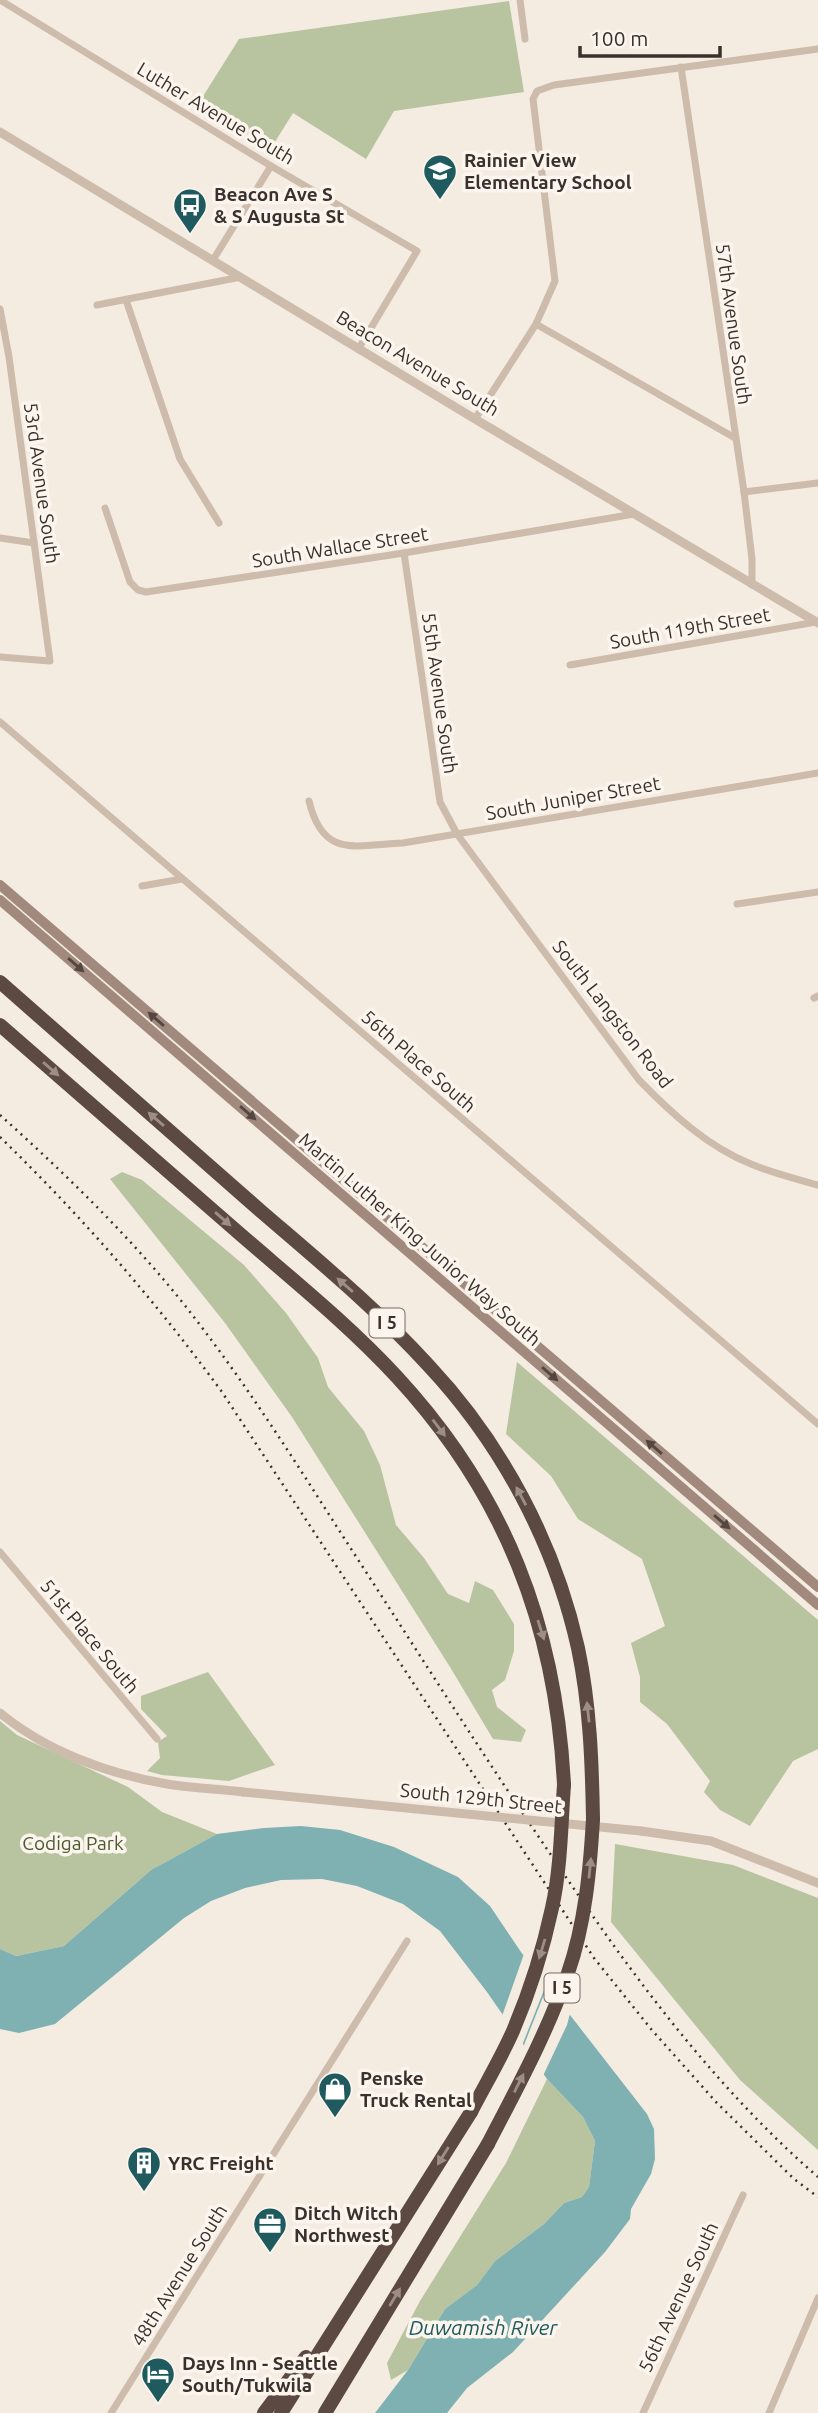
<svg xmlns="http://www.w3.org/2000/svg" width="818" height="2413" viewBox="0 0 818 2413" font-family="Ubuntu,sans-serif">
  <rect width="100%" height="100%" fill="#f4ebe1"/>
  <g fill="#b8c4a0">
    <path d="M 509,1 L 524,92 L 394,111 L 366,159 L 293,113 L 268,153 L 195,109 L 239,39 Z"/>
    <path d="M 122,1172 L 142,1180 L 244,1265 L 286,1313 L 318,1358 L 328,1387 L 364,1431 L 380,1465 L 396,1525 L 424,1558 L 448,1594 L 469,1603 L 475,1581 L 493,1590 L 514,1624 L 514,1651 L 505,1680 L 492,1690 L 497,1707 L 526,1730 L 521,1742 L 493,1739 L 450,1667 L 292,1417 L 225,1323 L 110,1179 Z"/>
    <path d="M 517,1362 L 818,1620 L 818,1749 L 793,1761 L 750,1826 L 720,1810 L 704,1792 L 710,1781 L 667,1724 L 640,1702 L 640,1677 L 631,1643 L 665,1626 L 642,1559 L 578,1519 L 551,1476 L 506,1434 Z"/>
    <path d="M 208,1672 L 275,1765 L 229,1781 L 162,1775 L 147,1771 L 160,1758 L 158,1742 L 167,1736 L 141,1709 L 141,1696 Z"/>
    <path d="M 0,1721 L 17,1735 L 128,1787 L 162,1812 L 217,1834 L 151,1870 L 64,1946 L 16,1956 L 0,1949 Z"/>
    <path d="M 615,1844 L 733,1865 L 818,1898 L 818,2150 L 740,2080 L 611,1922 Z"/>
    <path d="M 547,2079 L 583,2117 L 595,2141 L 589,2187 L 582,2197 L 564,2203 L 544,2224 L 495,2261 L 477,2285 L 445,2309 L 408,2370 L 391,2380 L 387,2363 L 420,2301 L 506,2163 Z"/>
  </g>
  <path fill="#7fb0b2" d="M 301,1826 L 340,1830 L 394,1847 L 458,1877 L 490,1906 L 521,1952 L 647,2114 L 654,2129 L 655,2159 L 651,2174 L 631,2209 L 630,2219 L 605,2252 L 513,2352 L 467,2388 L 447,2413 L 375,2413 L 408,2370 L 445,2309 L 477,2285 L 495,2261 L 544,2224 L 564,2203 L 582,2197 L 589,2187 L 595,2141 L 583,2117 L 547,2079 L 487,1992 L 440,1931 L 403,1904 L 357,1886 L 322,1879 L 281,1880 L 245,1888 L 211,1901 L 184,1918 L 55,2024 L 19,2033 L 0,2029 L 0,1949 L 16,1956 L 64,1946 L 151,1870 L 217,1834 L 264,1828 Z"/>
  <g fill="#f4ebe1">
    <path d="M 525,1951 L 548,1980 L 521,2048 L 501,2019 Z"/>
    <path d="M 549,1982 L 571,2010 L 567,2025 L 542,2078 L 522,2050 Z"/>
  </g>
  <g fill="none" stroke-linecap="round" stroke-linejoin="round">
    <g stroke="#cdbbac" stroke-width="7">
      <path d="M 0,0 L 271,166 L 417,251 L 359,348"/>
      <path d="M 520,0 L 525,39"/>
      <path d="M 681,67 L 744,492 L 752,559 L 752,585"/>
      <path d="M 213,260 L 271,166"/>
      <path d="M 126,300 L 180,459 L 219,523"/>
      <path d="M 97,305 L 241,277"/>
      <path d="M 0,309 L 9,357 L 50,661 L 0,657"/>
      <path d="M 536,324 L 735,438"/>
      <path d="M 475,419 L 536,324 L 555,281 L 533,99 L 537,91 L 554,85 L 818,49"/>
      <path d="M 744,492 L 818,483"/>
      <path d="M 105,508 L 130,582 L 138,590 L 146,592 L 404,553 L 634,514"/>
      <path d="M 0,538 L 34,543"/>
      <path d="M 404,553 L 440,802 L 457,834 L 639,1080 C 671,1113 708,1147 751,1164 C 772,1173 796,1179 818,1185"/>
      <path d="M 570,665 L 816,622"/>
      <path d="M 0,722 L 818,1424"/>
      <path d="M 309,801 C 323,859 355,845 403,843 L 818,773"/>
      <path d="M 142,886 L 182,879"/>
      <path d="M 737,904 L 818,892"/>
      <path d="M 814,998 L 818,996"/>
      <path d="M 0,1552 L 157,1739"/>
      <path d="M 111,2413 L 407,1941"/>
      <path d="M 643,2413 L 743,2195"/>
      <path d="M 769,2413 L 818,2298"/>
    </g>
    <g stroke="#cdbbac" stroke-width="9">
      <path d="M 0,132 L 475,419 L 818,623"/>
      <path d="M 0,1713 C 46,1751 108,1774 167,1784 C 192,1788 218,1789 243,1792"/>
      <path d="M 641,1831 L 711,1841 L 818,1883"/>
    </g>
    <g stroke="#a18a7d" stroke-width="10">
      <path d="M 0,885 L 818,1587"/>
      <path d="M 0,900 L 818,1605"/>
    </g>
    <g stroke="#5c4a42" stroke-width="14">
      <path d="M 0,982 C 88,1059 175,1136 263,1213 C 320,1262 378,1310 429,1366 C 502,1444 555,1544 578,1648 C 590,1705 592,1762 593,1819"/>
      <path d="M 0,1025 C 80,1094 160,1164 240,1234 C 293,1280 349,1325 397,1377 C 505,1494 556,1626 564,1785"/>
      <path d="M 264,2413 L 306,2357"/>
      <path d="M 281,2413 L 471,2112"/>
      <path d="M 325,2413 L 488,2144"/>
    </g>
    <g stroke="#3b302b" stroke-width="2.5" stroke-dasharray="2 5" stroke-linecap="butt">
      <path d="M 0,1115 C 71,1179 142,1248 200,1325 C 252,1393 298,1466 344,1538 C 413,1644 480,1751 551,1855 C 629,1971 712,2085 818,2177"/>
      <path d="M 0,1137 C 83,1218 153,1298 222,1392 L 594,1958 L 651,2029 L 716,2102 L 794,2179 L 818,2197"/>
    </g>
    <path stroke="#cdbbac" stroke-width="9" d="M 243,1792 L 641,1831"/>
    <g stroke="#5c4a42" stroke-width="14">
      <path d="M 471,2112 C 485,2085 501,2058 513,2031 C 530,1991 543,1950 552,1908 C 561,1868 561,1825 564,1785"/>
      <path d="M 488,2144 C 517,2088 547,2033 568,1973 C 585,1924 590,1871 593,1819"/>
    </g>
  </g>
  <defs><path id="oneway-solid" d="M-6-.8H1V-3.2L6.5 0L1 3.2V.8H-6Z" transform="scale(1.75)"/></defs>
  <g fill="#544640">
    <use href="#oneway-solid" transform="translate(76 965) rotate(41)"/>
    <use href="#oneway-solid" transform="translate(156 1019) rotate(-139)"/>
    <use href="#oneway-solid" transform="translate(248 1113) rotate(41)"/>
    <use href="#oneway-solid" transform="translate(550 1374) rotate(41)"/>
    <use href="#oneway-solid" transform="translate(654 1447) rotate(-139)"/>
    <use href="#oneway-solid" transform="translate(722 1522) rotate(41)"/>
  </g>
  <g fill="#9c8e87">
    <use href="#oneway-solid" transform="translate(51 1069) rotate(41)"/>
    <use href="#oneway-solid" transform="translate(156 1119) rotate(-139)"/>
    <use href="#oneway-solid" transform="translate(223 1219) rotate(41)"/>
    <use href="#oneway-solid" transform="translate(345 1285) rotate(-139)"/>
    <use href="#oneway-solid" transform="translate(439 1428) rotate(53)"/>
    <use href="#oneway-solid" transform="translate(521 1496) rotate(-118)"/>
    <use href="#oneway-solid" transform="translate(541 1630) rotate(72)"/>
    <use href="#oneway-solid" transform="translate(588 1712) rotate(-96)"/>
    <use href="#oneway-solid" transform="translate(590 1868) rotate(-84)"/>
    <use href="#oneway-solid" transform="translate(542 1949) rotate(107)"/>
    <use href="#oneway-solid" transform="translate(519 2083) rotate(-63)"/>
    <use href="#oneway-solid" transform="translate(443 2156) rotate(122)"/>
    <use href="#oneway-solid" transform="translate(395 2297) rotate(-59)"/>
  </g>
  <defs>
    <g id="school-pin" transform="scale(1.75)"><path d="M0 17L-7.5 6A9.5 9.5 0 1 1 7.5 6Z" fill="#1f5a5e" stroke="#fbf5ee"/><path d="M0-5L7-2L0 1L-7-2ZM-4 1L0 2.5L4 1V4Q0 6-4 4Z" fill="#fff"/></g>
    <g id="bus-pin" transform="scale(1.75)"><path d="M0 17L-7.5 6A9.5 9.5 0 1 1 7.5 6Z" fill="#1f5a5e" stroke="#fbf5ee"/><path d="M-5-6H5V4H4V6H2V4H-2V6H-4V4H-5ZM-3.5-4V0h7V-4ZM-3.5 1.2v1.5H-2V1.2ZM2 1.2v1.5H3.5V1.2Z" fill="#fff"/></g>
    <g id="shop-pin" transform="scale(1.75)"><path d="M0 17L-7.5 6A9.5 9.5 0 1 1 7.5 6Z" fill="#1f5a5e" stroke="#fbf5ee"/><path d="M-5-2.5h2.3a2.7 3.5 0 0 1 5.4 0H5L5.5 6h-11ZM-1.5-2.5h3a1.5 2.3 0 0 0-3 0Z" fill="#fff"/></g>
    <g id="building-pin" transform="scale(1.75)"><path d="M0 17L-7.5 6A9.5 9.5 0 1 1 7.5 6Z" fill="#1f5a5e" stroke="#fbf5ee"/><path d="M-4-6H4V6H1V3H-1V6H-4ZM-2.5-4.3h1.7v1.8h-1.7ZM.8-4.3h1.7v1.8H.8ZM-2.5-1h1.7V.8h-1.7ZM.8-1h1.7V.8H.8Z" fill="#fff"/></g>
    <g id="office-pin" transform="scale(1.75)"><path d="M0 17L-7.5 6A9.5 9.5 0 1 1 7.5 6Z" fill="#1f5a5e" stroke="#fbf5ee"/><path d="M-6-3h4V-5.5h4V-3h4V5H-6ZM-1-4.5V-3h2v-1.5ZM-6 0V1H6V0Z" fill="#fff"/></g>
    <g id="hotel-pin" transform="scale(1.75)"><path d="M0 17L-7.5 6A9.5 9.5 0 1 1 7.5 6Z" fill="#1f5a5e" stroke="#fbf5ee"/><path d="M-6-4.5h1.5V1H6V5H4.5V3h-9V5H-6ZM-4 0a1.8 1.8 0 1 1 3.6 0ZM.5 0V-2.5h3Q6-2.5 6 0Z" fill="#fff"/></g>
  </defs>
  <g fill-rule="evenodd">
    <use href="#school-pin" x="440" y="171"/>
    <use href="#bus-pin" x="190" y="205"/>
    <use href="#shop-pin" x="335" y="2089"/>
    <use href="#building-pin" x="144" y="2163"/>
    <use href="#office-pin" x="270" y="2224"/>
    <use href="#hotel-pin" x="158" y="2374"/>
  </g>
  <g text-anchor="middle" stroke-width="7" stroke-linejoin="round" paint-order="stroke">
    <g fill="#fbf5ee" stroke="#756b66" stroke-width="2">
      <rect x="369.5" y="1308.5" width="35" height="29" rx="5"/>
      <rect x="544.5" y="1973.5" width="35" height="29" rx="5"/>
    </g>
    <g font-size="18" font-weight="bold" fill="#3b302b">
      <text x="387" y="1329">I 5</text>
      <text x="562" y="1994">I 5</text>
    </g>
    <g font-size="19" fill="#3b302b" stroke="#fbf5ee">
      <text transform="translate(216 113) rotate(31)" y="7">Luther Avenue South</text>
      <text transform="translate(734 324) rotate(82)" y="7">57th Avenue South</text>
      <text transform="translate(418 363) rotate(31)" y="7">Beacon Avenue South</text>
      <text transform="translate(42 483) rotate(82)" y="7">53rd Avenue South</text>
      <text transform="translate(340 547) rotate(-9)" y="7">South Wallace Street</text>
      <text transform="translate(690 628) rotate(-10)" y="7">South 119th Street</text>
      <text transform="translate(440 693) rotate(82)" y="7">55th Avenue South</text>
      <text transform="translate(573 798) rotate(-10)" y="7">South Juniper Street</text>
      <text transform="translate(613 1014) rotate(52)" y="7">South Langston Road</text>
      <text transform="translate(419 1061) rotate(41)" y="7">56th Place South</text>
      <text transform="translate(420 1239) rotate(41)" y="7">Martin Luther King Junior Way South</text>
      <text transform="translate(90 1636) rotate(50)" y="7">51st Place South</text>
      <text transform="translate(481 1798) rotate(6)" y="7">South 129th Street</text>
      <text transform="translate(179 2275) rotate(-58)" y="7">48th Avenue South</text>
      <text transform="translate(678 2297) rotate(-65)" y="7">56th Avenue South</text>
    </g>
    <g font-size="19" font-weight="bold" fill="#3b302b" stroke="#fbf5ee" text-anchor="start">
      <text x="464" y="167">Rainier View<tspan x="464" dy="22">Elementary School</tspan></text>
      <text x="214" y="201">Beacon Ave S<tspan x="214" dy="22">&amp; S Augusta St</tspan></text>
      <text x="360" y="2085">Penske<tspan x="360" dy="22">Truck Rental</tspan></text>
      <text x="168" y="2170">YRC Freight</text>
      <text x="294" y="2220">Ditch Witch<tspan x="294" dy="22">Northwest</tspan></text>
      <text x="182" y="2370">Days Inn - Seattle<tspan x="182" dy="22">South/Tukwila</tspan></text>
    </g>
    <g font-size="19" fill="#4a5a2e" stroke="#fbf5ee">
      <text x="73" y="1850">Codiga Park</text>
    </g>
    <g font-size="21" font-style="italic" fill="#1f5a5e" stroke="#fbf5ee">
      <text x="483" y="2335">Duwamish River</text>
    </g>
  </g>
  <path d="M580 46v10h140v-10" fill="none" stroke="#3b302b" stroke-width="3.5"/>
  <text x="590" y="46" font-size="21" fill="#3b302b" stroke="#fbf5ee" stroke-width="5" paint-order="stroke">100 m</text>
</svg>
